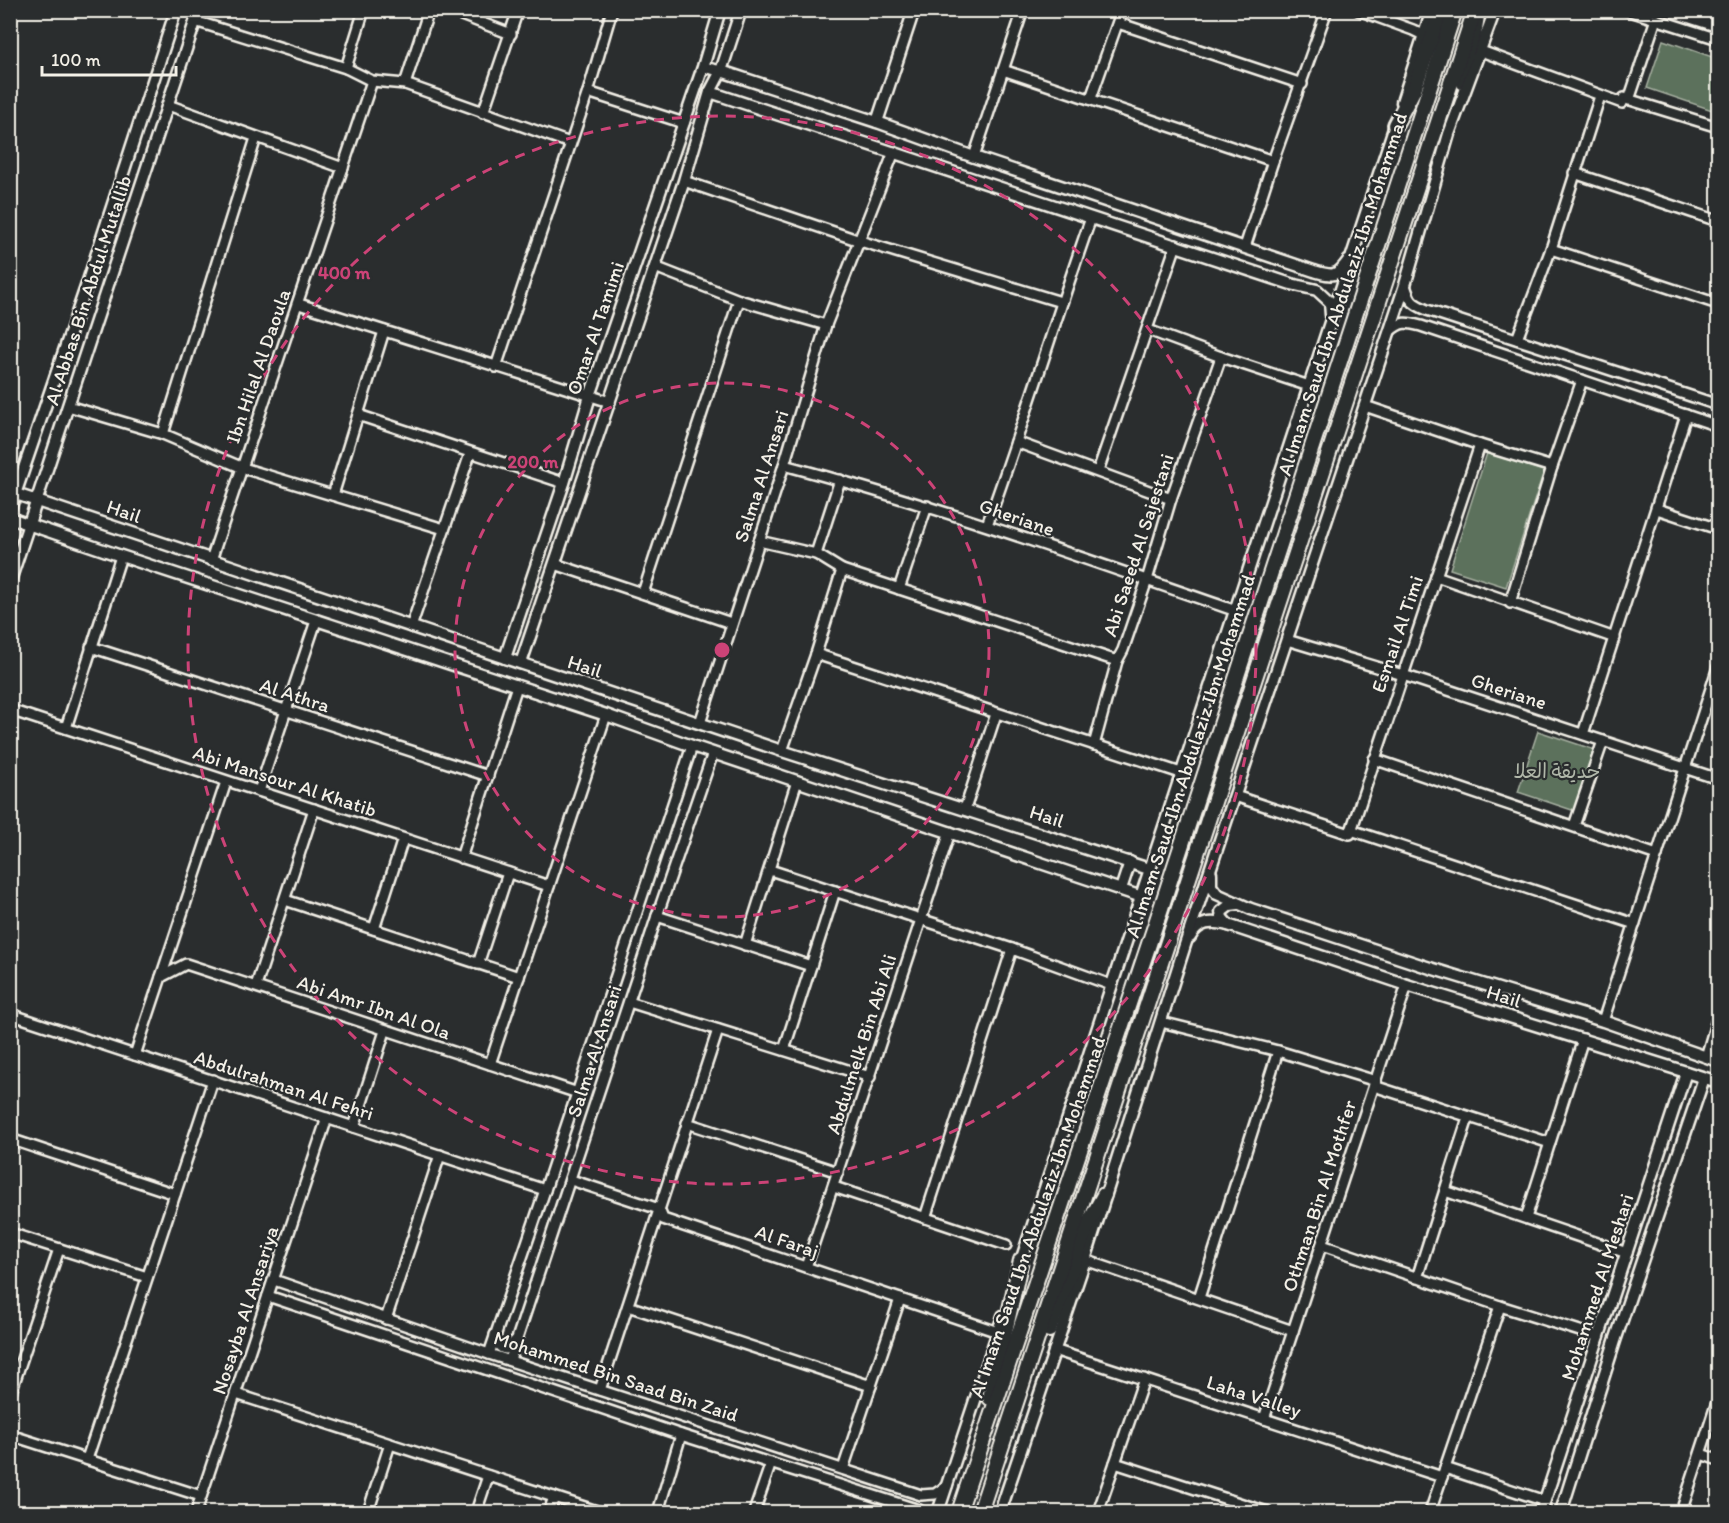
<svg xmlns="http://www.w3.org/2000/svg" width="1729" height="1523" viewBox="0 0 1729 1523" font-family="Itim,'Playpen Sans Arabic',sans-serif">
  <rect width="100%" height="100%" fill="#2a2d2e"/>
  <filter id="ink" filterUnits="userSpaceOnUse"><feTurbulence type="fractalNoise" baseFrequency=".0167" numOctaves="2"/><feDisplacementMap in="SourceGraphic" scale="12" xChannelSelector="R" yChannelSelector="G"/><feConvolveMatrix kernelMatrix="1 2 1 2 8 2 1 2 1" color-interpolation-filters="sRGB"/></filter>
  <g filter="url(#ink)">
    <g fill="#5c715c" stroke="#a8b1a2" stroke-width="1.5">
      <path d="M 1663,40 L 1718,59 L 1718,112 L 1647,88 Z"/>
      <path d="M 1487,453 L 1544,471 L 1506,587 L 1450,569 Z"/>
      <path d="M 1538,731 L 1595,750 L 1575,811 L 1518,792 Z"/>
    </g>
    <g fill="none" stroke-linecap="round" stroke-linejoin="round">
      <g stroke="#f4f1e8" stroke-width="14">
        <g id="minor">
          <path d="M 448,10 L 511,34"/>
          <path d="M 1358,10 L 1413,30 L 1423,35"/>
          <path d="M 1627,10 L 1718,39"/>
          <path d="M 195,21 L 346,68 L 372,81 L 405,84 L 570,143"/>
          <path d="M 1118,23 L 1302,84"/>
          <path d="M 1481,51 L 1622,103 L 1624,98 L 1718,127"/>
          <path d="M 703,67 L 721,71"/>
          <path d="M 346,68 L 364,10"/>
          <path d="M 1003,70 L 1273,161"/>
          <path d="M 405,84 L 429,10"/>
          <path d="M 588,92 L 684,123"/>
          <path d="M 1091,98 L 1122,10"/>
          <path d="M 1629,100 L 1656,19"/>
          <path d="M 168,105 L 343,168"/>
          <path d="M 483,113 L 518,10"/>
          <path d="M 974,157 L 1023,10"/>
          <path d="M 1574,173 L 1718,221"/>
          <path d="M 684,181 L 860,241 L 1061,302"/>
          <path d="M 1245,247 L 1273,161 L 1327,10"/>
          <path d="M 1551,249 L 1718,304"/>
          <path d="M 655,267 L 739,300 L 826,325"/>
          <path d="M 1405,285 C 1410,301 1411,303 1427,310 L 1718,405"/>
          <path d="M 299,304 L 610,402"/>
          <path d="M 1148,330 L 1221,357 L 1309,386"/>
          <path d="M 1390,331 C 1401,321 1407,322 1421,326 L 1718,426"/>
          <path d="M 1517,339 L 1551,249 L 1600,96"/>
          <path d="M 496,367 L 588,92 L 612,10"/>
          <path d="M 68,406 L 163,434 L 243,468 L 444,529"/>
          <path d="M 1365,406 L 1480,445 L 1552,467"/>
          <path d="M 358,415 L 564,483"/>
          <path d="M 163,434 L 256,138"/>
          <path d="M 1016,442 L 1171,499"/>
          <path d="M 784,465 C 937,506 1086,559 1236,611"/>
          <path d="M 1098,471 L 1176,245"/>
          <path d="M 333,495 L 384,331"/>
          <path d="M 1657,509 L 1718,529"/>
          <path d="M 987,525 C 1024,423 1055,320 1091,218"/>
          <path d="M 759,541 L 816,554 L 842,570 L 1117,661"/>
          <path d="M 816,554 L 840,480"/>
          <path d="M 211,560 L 372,81"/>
          <path d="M 555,564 L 731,623"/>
          <path d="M 1436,576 L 1615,638"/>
          <path d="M 899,589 L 927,506"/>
          <path d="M 643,593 L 739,300"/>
          <path d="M 1510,603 L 1552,467 L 1582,380"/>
          <path d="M 411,627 L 470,454"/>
          <path d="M 1287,640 L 1403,675 L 1718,779"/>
          <path d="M 91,647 L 488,776"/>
          <path d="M 816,654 L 1181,773"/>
          <path d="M 10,710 L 549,886"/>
          <path d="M 700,723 L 784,465 L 826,325 L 894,152"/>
          <path d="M 66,728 L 121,556"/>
          <path d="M 1583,734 L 1686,415"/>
          <path d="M 1094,745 L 1117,661 L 1123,650 L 1147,580 L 1171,499 L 1221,357"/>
          <path d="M 782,751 L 816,654 L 842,570"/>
          <path d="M 1374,759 L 1657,855"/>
          <path d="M 259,791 L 316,621"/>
          <path d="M 1235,796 L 1350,834 L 1480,445"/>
          <path d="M 965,809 L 996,714"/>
          <path d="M 1574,826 L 1603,741"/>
          <path d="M 1351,830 L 1635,924"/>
          <path d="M 461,858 L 517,686"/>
          <path d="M 770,870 L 1012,949 L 1111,985"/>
          <path d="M 285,900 L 519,977"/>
          <path d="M 657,916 L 811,966"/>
          <path d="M 374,929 L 403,839"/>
          <path d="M 745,945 L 797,781"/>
          <path d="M 478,964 L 508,873"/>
          <path d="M 161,977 L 186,964 L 578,1093"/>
          <path d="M 256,986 L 314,809"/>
          <path d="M 629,1002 L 870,1077"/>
          <path d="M 10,1014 L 545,1190"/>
          <path d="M 1603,1021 L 1718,667"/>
          <path d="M 1161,1022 L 1278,1051 L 1376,1081"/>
          <path d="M 784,1050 L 835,891"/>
          <path d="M 135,1055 L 226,782"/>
          <path d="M 1706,1057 L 1718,1016"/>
          <path d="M 490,1064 L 606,715"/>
          <path d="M 1374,1086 L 1550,1143"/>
          <path d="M 687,1123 L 838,1172"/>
          <path d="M 354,1127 L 385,1031"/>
          <path d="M 10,1139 L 175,1194"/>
          <path d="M 571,1180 L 659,1209 L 663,1219 L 998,1332"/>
          <path d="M 834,1187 L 1006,1245"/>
          <path d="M 1445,1191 L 1627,1253"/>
          <path d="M 925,1218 L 1012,949"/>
          <path d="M 1526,1218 L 1583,1039"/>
          <path d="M 10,1233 L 147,1277"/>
          <path d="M 1322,1245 L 1500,1306 L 1599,1337"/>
          <path d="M 1085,1260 L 1293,1331"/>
          <path d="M 806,1267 L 950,832"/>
          <path d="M 1417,1278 L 1468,1118"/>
          <path d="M 274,1280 L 489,1354 L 921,1495 L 935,1494 L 947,1486"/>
          <path d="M 268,1296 L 681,1435 L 919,1510 L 922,1512"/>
          <path d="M 1199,1298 L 1278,1051"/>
          <path d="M 628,1306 L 871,1386"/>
          <path d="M 386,1319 L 440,1155"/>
          <path d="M 495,1335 C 496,1342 498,1348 506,1349 L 516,1340"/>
          <path d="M 1054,1350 L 1442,1477"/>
          <path d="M 489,1354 L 545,1190 L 692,746"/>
          <path d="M 510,1360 L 657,916 L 713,753"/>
          <path d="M 600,1390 L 718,1030"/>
          <path d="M 236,1394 L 600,1512"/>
          <path d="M 10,1395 L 59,1249"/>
          <path d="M 1264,1419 L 1407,985"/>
          <path d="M 10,1435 L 201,1496"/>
          <path d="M 1701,1454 L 1718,1460"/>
          <path d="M 87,1459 L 213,1080"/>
          <path d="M 1115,1463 L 1267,1512"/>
          <path d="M 1445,1468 L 1545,1501"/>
          <path d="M 843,1469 L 900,1299"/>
          <path d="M 196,1512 L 327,1118"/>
          <path d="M 368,1512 L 390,1444"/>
          <path d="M 476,1512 L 488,1476"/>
          <path d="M 549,1512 L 554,1497"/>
          <path d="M 658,1512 L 681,1435"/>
          <path d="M 754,1512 L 771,1463"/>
          <path d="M 1098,1512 L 1144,1379"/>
          <path d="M 1430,1512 L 1500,1306"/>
          <path d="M 1681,1512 L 1718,1399"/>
        </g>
      </g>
      <g stroke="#f4f1e8" stroke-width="15">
        <g id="tertiary">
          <path d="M 721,71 L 877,122 L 974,157 L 1314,271 C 1332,276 1336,278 1348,261"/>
          <path d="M 1462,84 L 1476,35 L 1480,10"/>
          <path d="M 710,92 L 1291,284 L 1317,290 L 1330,302 L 1331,315"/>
          <path d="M 1402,102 L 1432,10"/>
          <path d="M 877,122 L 914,10"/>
          <path d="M 10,492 L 782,751 L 1149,869"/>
          <path d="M 10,509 L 87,284 L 176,10"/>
          <path d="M 10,518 L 121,556 L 606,715 L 692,746 L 1139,896"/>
          <path d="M 10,581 L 199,10"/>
          <path d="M 505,658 L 564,483 L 590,396 L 703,67 L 720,10"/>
          <path d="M 521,663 L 684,181 L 710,92 L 721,71 L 741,10"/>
          <path d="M 1211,873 L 1211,886 L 1217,894 L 1251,909 L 1427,967 L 1603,1021 L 1718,1061"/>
          <path d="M 1121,889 L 1130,862"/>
          <path d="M 1228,925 L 1222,918 L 1221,912 L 1230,905 L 1238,904"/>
          <path d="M 1190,937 C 1199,921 1211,921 1228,925 L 1407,985 L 1718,1082"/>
          <path d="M 1019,1267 L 1397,119"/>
          <path d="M 938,1512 L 1003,1316"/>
          <path d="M 1000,1512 L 1085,1260 L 1185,945 L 1405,285 L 1449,134 L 1495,10"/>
          <path d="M 1541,1512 L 1686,1072"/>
          <path d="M 1561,1512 L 1615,1341 L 1704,1078"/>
        </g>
      </g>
      <g stroke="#f4f1e8" stroke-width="18">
        <g id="primary">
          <path d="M 1395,125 L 1414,89 L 1442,10"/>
          <path d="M 1049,1330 L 1087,1226 L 1104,1195"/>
          <path d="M 990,1398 L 1021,1260"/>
          <path d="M 959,1512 L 1160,911 L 1455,10"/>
          <path d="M 980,1512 L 1475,10"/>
        </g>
      </g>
      <use href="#minor" stroke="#2a2d2e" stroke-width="9"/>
      <use href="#tertiary" stroke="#2a2d2e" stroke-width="10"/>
      <use href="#primary" stroke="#2a2d2e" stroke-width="14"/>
    </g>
  </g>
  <g fill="none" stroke="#cc4377" stroke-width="3" stroke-dasharray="10 8">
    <circle cx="722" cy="650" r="267"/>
    <circle cx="722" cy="650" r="534"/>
  </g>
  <g text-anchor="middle" stroke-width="4.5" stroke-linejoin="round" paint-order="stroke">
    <g font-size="20" fill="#f4f1e8" stroke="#2a2d2e">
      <text transform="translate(88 290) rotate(-72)" y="7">Al Abbas Bin Abdul Mutallib</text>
      <text transform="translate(1342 294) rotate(-72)" y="7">Al Imam Saud Ibn Abdulaziz Ibn Mohammad</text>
      <text transform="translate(595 328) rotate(-71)" y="7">Omar Al Tamimi</text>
      <text transform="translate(258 366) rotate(-71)" y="7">Ibn Hilal Al Daoula</text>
      <text transform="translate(761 476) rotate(-72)" y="7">Salma Al Ansari</text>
      <text transform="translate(124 511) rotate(19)" y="7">Hail</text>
      <text transform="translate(1017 517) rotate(19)" y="7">Gheriane</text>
      <text transform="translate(1138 545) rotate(-72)" y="7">Abi Saeed Al Sajestani</text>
      <text transform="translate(1397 634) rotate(-71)" y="7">Esmail Al Timi</text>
      <text transform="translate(585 666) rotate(18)" y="7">Hail</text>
      <text transform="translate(1509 691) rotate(18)" y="7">Gheriane</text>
      <text transform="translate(295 695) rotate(18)" y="7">Al Athra</text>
      <text transform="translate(1190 756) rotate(-72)" y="7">Al Imam Saud Ibn Abdulaziz Ibn Mohammad</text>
      <text transform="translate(285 781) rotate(18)" y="7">Abi Mansour Al Khatib</text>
      <text transform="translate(1047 816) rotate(18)" y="7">Hail</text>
      <text transform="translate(1504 996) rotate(17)" y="7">Hail</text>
      <text transform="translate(374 1007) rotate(19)" y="7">Abi Amr Ibn Al Ola</text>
      <text transform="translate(861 1044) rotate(-72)" y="7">Abdulmelk Bin Abi Ali</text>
      <text transform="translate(594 1051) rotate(-72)" y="7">Salma Al Ansari</text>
      <text transform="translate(284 1085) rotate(18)" y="7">Abdulrahman Al Fehri</text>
      <text transform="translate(1319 1196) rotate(-72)" y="7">Othman Bin Al Mothfer</text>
      <text transform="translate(1037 1217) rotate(-71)" y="7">Al Imam Saud Ibn Abdulaziz Ibn Mohammad</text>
      <text transform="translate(787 1241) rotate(19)" y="7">Al Faraj</text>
      <text transform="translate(1597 1287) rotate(-72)" y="7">Mohammed Al Meshari</text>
      <text transform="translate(245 1310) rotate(-72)" y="7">Nosayba Al Ansariya</text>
      <text transform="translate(616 1376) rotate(18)" y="7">Mohammed Bin Saad Bin Zaid</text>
      <text transform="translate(1254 1396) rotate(18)" y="7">Laha Valley</text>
    </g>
    <g font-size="20" fill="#b0b7a9" stroke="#2a2d2e">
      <text x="1557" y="778">حديقة العلا</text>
    </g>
  </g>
  <circle cx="722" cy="650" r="9" fill="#cc4377" stroke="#2a2d2e" stroke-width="3"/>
  <g font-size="18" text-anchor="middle" font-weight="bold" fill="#cc4377" stroke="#2a2d2e" stroke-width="4.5" stroke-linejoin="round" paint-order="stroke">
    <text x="344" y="279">400 m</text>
    <text x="533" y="468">200 m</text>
  </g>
  <rect width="1729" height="1523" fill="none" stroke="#2a2d2e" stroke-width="36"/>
  <rect x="18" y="18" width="1693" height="1487" fill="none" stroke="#f4f1e8" stroke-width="2" filter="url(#ink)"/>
  <path d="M42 66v9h134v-9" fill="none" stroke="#f4f1e8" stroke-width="3"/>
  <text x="51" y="66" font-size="18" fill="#f4f1e8" stroke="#2a2d2e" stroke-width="4.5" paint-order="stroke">100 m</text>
</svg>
